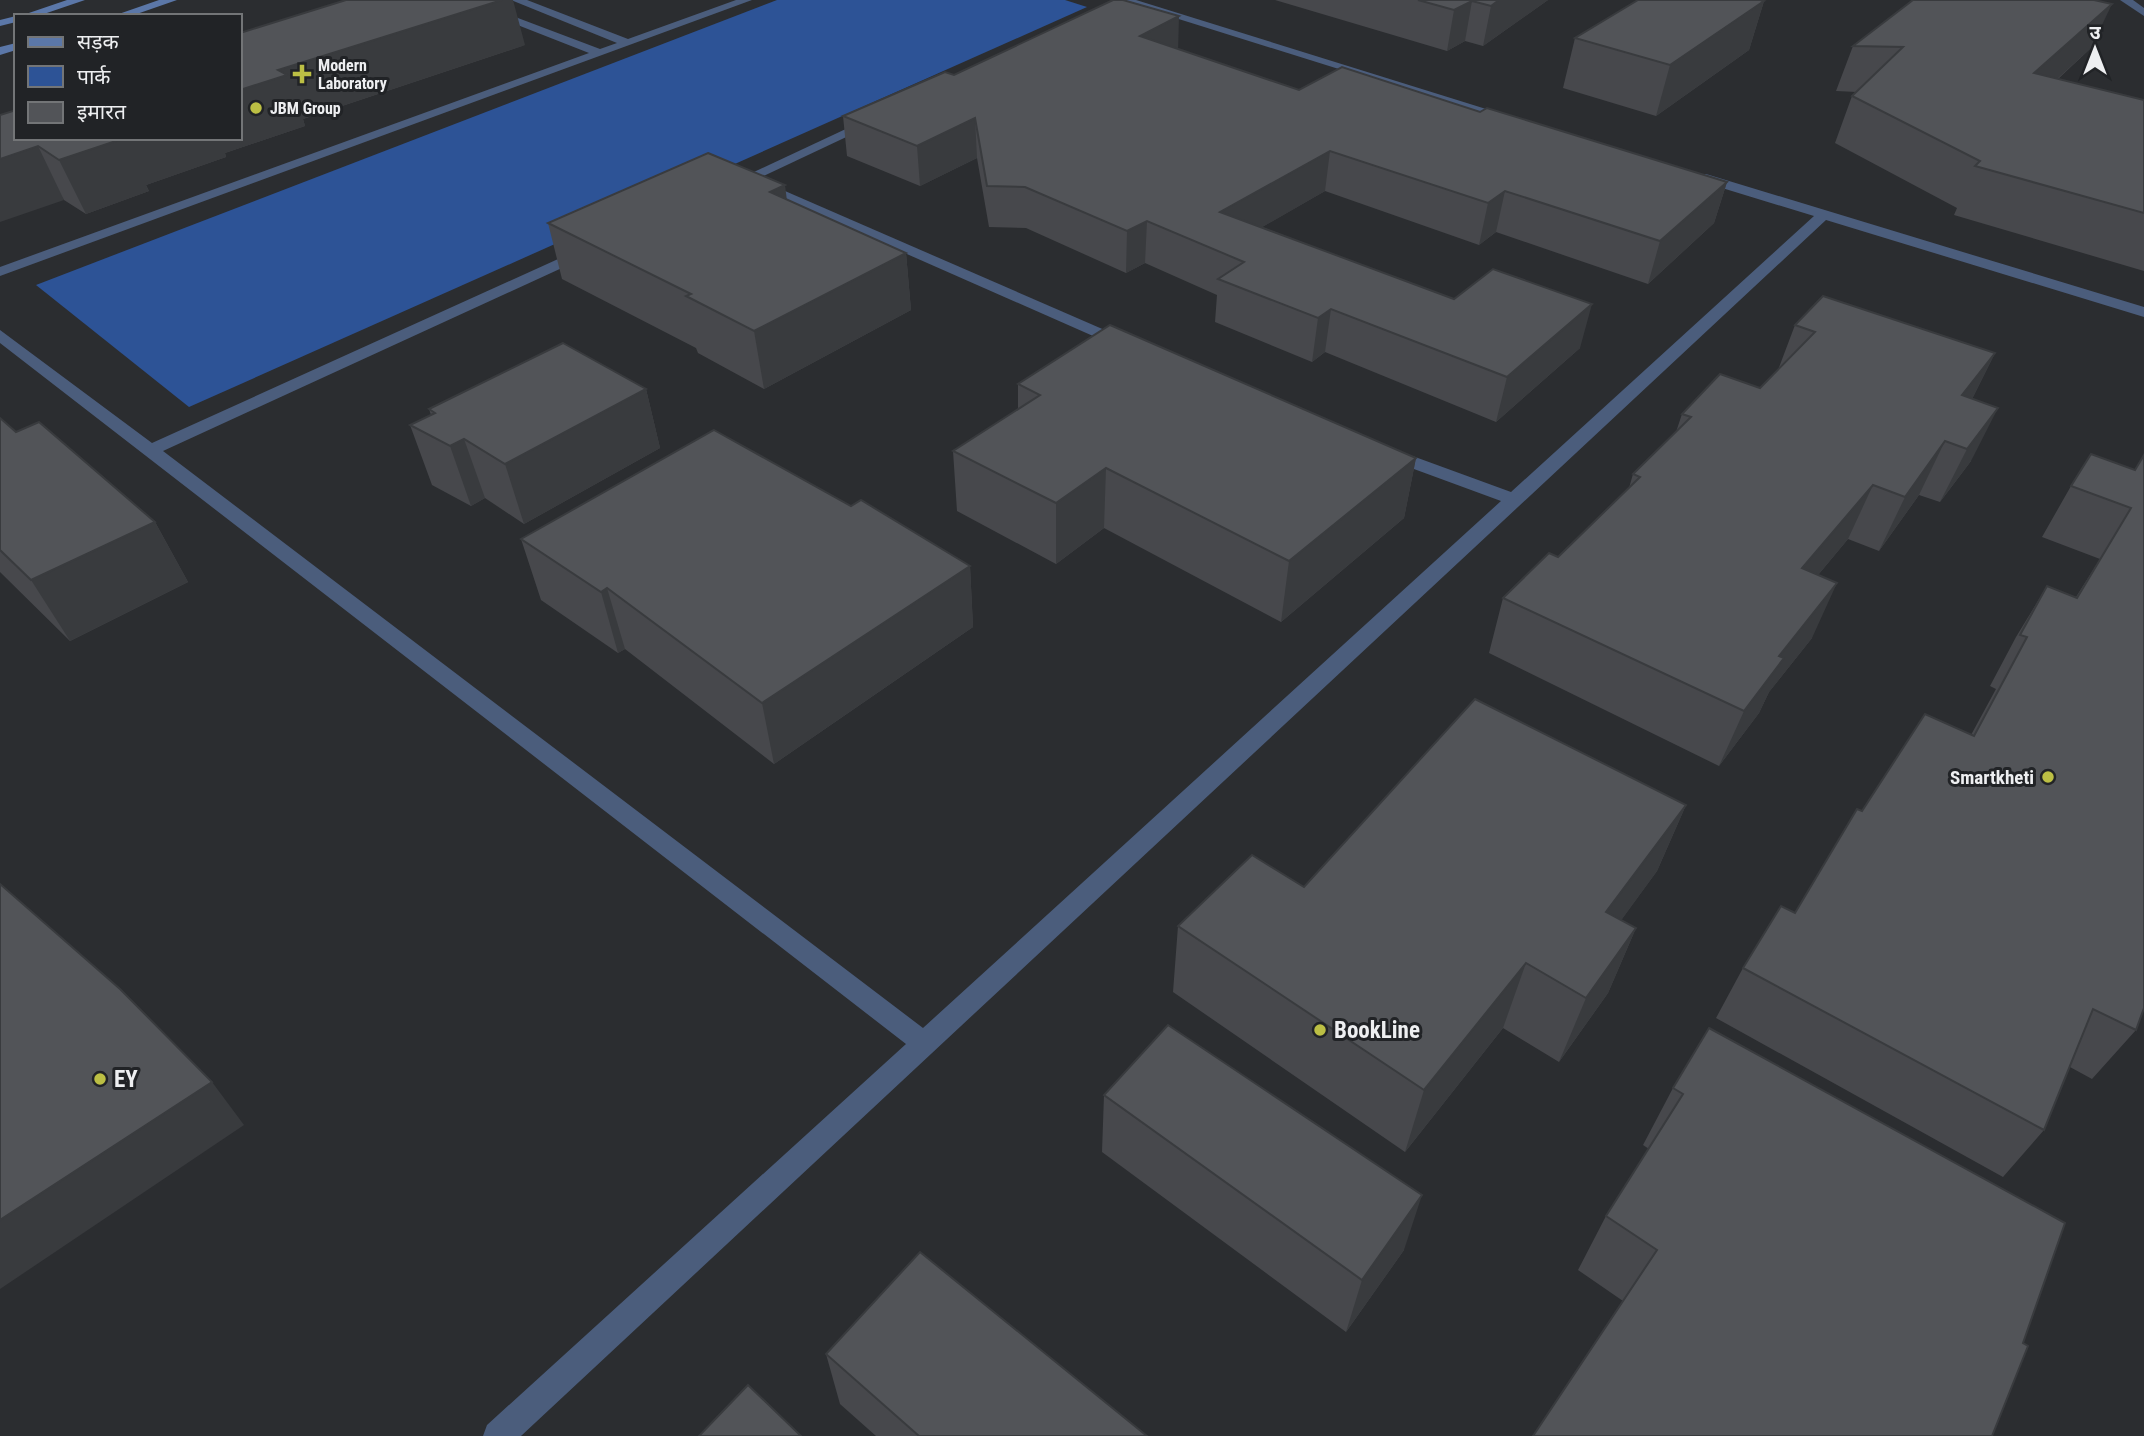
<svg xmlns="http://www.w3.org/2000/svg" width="2144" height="1436" viewBox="0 0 2144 1436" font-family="'Roboto Condensed','Noto Sans Devanagari',sans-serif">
  <rect width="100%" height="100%" fill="#2b2d30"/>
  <path fill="#2d5396" d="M 777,0 L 1065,0 L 1087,7 L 189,407 L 36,285 Z"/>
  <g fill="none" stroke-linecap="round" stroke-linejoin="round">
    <g fill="#4b5d7c" fill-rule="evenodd">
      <path d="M 454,0 L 470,0 L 600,49 L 617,43 L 511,0 L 527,0 L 628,39 L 736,0 L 752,0 L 0,276 L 0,267 L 589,53 Z"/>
      <path d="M 1118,0 L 1136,0 L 1515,118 L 1505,121 Z"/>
      <path d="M 2120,0 L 2133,0 L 2144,8 L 2144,16 Z"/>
      <path d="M 865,120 L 876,123 L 738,188 L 726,185 Z"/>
      <path d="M 1696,174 L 1706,174 L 2144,307 L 2144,317 L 1826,220 L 521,1436 L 483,1436 L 487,1425 L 906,1044 L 0,343 L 0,330 L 152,443 L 578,250 L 588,250 L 588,256 L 163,451 L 923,1028 L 1501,501 L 1384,458 L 1381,454 L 1384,450 L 1396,450 L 1511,492 L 1814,216 L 1696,180 Z"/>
      <path d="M 762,181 L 1130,341 L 1132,344 L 1130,347 L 1118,347 L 757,188 L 757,182 Z"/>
    </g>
    <g fill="#5b77a8" fill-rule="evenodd">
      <path d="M 67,0 L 85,0 L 38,16 L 20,16 Z"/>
      <path d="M 159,0 L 177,0 L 131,16 L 113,16 Z"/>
      <path d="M 16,16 L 16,22 L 0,26 L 0,20 Z"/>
      <path d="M 16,43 L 16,50 L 0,55 L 0,47 Z"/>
    </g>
  </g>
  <g fill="#47484c">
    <path d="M 1275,0 L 1548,0 L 1483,46 L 1465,41 L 1447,51 Z"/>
    <path d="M 1764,1 L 1749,50 L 1656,116 L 1563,88 L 1575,38 Z"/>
    <path d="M 525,45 L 303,119 L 305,126 L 225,153 L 226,157 L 146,185 L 149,191 L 86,214 L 64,200 L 0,115 Z"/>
    <path d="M 1853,46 L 2091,48 L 2058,79 L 2144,100 L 2144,271 L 1954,215 L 1957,208 L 1835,143 L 1852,96 L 1857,92 L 1836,91 Z"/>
    <path d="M 1178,49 L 1299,90 L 1480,112 L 1727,182 L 1714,223 L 1648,284 L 1496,232 L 1479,245 L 1325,191 L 1262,227 L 1580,348 L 1496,422 L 1325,352 L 1312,362 L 1215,322 L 1217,295 L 1145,263 L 1126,273 L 1026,228 L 989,227 L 977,158 L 920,186 L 847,156 L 843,116 L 954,75 Z"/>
    <path d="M 787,200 L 906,253 L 911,310 L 764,389 L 698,353 L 696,348 L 562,279 L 548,223 Z"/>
    <path d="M 1795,325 L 1995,353 L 1972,399 L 1971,461 L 1940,502 L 1919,495 L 1879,551 L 1848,539 L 1818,575 L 1812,638 L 1769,692 L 1759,713 L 1719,766 L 1489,653 L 1503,598 L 1558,557 L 1629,488 L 1633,474 L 1676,432 L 1682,414 L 1760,388 L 1778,370 Z"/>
    <path d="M 1018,384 L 1416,458 L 1404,518 L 1281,622 L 1104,528 L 1056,564 L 957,511 L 953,451 L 1018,409 Z"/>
    <path d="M 646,389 L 660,448 L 524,524 L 485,498 L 471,506 L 432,485 L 410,425 L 431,415 L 429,409 Z"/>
    <path d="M 0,418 L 16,432 L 155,522 L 188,582 L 70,641 L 0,572 Z"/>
    <path d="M 2135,469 L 2136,1030 L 2092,1079 L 2070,1067 L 2044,1130 L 2003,1177 L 1716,1018 L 1743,968 L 1795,913 L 1862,811 L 1971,735 L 1996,689 L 1990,686 L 2016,637 L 2047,586 L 2076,597 L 2100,559 L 2042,537 L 2071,486 Z"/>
    <path d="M 851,506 L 970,566 L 973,627 L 774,764 L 625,649 L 618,653 L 541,600 L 521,539 Z"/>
    <path d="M 1686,805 L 1657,871 L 1621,920 L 1636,928 L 1608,993 L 1559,1062 L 1503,1028 L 1405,1152 L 1173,992 L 1178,926 L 1304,887 Z"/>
    <path d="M 1673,1088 L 2065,1223 L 1623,1301 L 1578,1270 L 1606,1216 L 1649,1149 L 1643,1145 Z"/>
    <path d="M 1104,1095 L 1404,1250 L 1346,1332 L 1102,1152 Z"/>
    <path d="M 826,1354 L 1147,1436 L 876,1436 L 840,1404 Z"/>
  </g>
  <g fill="#393b3e">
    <path d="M 502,0 L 513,0 L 525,45 L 303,119 L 305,126 L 225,153 L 226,157 L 146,185 L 149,191 L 86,214 L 59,160 L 119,138 L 240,138 L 240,90 L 278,70 Z"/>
    <path d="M 1499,0 L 1548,0 L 1483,46 L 1491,6 Z"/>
    <path d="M 1472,1 L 1465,41 L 1447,51 L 1454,10 Z"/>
    <path d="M 1764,1 L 1749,50 L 1656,116 L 1670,65 Z"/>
    <path d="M 2112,4 L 2091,48 L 2013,119 L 2034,73 Z"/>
    <path d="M 1179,16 L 1178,53 L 1140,36 Z"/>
    <path d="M 975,118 L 977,158 L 920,186 L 917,146 Z"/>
    <path d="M 38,146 L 64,200 L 0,222 L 0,159 Z"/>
    <path d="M 1330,151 L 1325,191 L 1219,252 L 1220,212 Z"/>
    <path d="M 1727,182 L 1714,223 L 1648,284 L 1660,241 Z"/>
    <path d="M 785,185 L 792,240 L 770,192 Z"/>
    <path d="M 1505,191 L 1496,232 L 1479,245 L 1488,203 Z"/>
    <path d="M 1147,221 L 1145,263 L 1126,273 L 1127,231 Z"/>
    <path d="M 906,253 L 911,310 L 764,389 L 754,331 Z"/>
    <path d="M 1592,304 L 1580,348 L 1496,422 L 1507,377 Z"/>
    <path d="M 1331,309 L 1325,352 L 1312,362 L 1318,318 Z"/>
    <path d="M 1995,353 L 1969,405 L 1962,395 Z"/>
    <path d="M 646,389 L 660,448 L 524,524 L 505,464 Z"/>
    <path d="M 1998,408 L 1971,461 L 1940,502 L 1967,449 Z"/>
    <path d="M 464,439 L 485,498 L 471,506 L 450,446 Z"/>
    <path d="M 1945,441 L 1919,495 L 1879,551 L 1905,497 Z"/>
    <path d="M 1416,458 L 1404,518 L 1281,622 L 1289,561 Z"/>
    <path d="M 1106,468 L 1104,528 L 1056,564 L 1056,503 Z"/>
    <path d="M 1873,485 L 1848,539 L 1778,623 L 1802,568 Z"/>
    <path d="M 155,522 L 188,582 L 70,641 L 31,580 Z"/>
    <path d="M 970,566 L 973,627 L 774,764 L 762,703 Z"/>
    <path d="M 1837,583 L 1812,638 L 1769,692 L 1759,713 L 1719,766 L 1744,711 L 1779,656 Z"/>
    <path d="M 607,588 L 625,649 L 618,653 L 601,592 Z"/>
    <path d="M 1686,805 L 1657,871 L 1580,977 L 1606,912 Z"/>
    <path d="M 1636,928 L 1608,993 L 1559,1062 L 1586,998 Z"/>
    <path d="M 1526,963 L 1503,1028 L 1405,1152 L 1424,1090 Z"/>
    <path d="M 212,1082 L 244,1125 L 0,1289 L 0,1220 Z"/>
    <path d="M 1422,1195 L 1404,1250 L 1346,1332 L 1362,1280 Z"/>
  </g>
  <g fill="#525458" stroke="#393b3e" stroke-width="2">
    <path d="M 346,0 L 502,0 L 278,70 L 287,75 L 240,90 L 240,33 Z"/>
    <path d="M 1113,0 L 1123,0 L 1179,16 L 1140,36 L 1299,90 L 1342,67 L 1480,112 L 1487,108 L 1727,182 L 1660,241 L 1505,191 L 1488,203 L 1330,151 L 1220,212 L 1454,299 L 1493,269 L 1592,304 L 1507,377 L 1331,309 L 1318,318 L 1218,279 L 1244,262 L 1147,221 L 1127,231 L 1025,187 L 987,186 L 975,118 L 917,146 L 843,116 L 945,72 L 954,75 Z"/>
    <path d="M 1418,0 L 1499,0 L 1491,6 L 1472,1 L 1454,10 Z"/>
    <path d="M 1638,0 L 1760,0 L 1764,1 L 1670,65 L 1575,38 Z"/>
    <path d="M 1913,0 L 2094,0 L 2112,4 L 2034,73 L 2144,100 L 2144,213 L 1975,166 L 1980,161 L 1852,96 L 1903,47 L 1853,46 Z"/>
    <path d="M 16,110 L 16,138 L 125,138 L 59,160 L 38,146 L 0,159 L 0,115 Z"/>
    <path d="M 708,153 L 785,185 L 770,192 L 906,253 L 754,331 L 686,296 L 691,294 L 548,223 Z"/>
    <path d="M 1823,296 L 1995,353 L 1962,395 L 1998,408 L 1967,449 L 1945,441 L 1905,497 L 1873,485 L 1802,568 L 1837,583 L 1779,656 L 1784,658 L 1744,711 L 1503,598 L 1549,553 L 1558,557 L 1640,477 L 1633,474 L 1691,417 L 1682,414 L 1720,374 L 1760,388 L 1815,332 L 1795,325 Z"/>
    <path d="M 1110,325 L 1416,458 L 1289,561 L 1106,468 L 1056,503 L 953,451 L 1040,395 L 1018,384 Z"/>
    <path d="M 563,343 L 646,389 L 505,464 L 464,439 L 450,446 L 410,425 L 435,413 L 429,409 Z"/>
    <path d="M 0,418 L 16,432 L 39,422 L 155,522 L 31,580 L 0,550 Z"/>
    <path d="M 714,430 L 851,506 L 861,500 L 970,566 L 762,703 L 607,588 L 601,592 L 521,539 Z"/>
    <path d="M 2091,454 L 2135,470 L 2144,455 L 2144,1008 L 2136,1030 L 2093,1009 L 2044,1130 L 1743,968 L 1781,906 L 1795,913 L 1857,809 L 1862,811 L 1925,714 L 1974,736 L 2027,637 L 2020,635 L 2047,586 L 2077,598 L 2131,508 L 2071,486 Z"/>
    <path d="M 1475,699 L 1686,805 L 1606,912 L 1636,928 L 1586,998 L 1526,963 L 1424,1090 L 1178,926 L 1252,855 L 1304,887 Z"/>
    <path d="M 0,884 L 120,989 L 212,1082 L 0,1220 Z"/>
    <path d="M 1168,1025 L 1422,1195 L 1362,1280 L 1104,1095 Z"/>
    <path d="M 1709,1028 L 2065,1223 L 2023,1343 L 2028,1346 L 1992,1436 L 1533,1436 L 1657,1250 L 1606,1216 L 1683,1094 L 1673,1088 Z"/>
    <path d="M 920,1252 L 1147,1436 L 919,1436 L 826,1354 Z"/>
    <path d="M 748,1385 L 801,1436 L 699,1436 Z"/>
  </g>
  <g fill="#bcbf44" stroke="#212326" stroke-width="2.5">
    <path d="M298.5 63.5h7v7h7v7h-7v7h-7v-7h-7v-7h7z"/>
    <circle cx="256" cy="108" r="7"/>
    <circle cx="2048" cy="777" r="7"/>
    <circle cx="1320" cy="1030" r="7"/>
    <circle cx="100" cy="1079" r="7"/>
  </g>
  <g text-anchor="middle" stroke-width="6" stroke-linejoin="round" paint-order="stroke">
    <g font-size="16" font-weight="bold" fill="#eeeff1" stroke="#212326" text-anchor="start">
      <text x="318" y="71">Modern<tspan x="318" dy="18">Laboratory</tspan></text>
      <text x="270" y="114">JBM Group</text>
    </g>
    <g font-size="19" font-weight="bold" fill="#eeeff1" stroke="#212326" text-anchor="end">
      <text x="2034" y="784">Smartkheti</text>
    </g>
    <g font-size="23" font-weight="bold" fill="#eeeff1" stroke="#212326" text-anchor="start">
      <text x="1334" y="1038">BookLine</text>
      <text x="114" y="1087">EY</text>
    </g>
  </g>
  <rect x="14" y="14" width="228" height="126" fill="#212326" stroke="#737577" stroke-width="2"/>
  <rect x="28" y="37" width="35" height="10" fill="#5b77a8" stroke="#737577" stroke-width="2"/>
  <text x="77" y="49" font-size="21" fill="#eeeff1">सड़क</text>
  <rect x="28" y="66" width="35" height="21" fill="#2d5396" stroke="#737577" stroke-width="2"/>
  <text x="77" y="84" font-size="21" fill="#eeeff1">पार्क</text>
  <rect x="28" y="102" width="35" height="21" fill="#525458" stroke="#737577" stroke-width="2"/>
  <text x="77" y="119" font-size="21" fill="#eeeff1">इमारत</text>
  <g transform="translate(2095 49)" stroke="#212326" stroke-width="5" paint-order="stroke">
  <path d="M0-5L12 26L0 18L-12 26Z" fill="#eeeff1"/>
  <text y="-10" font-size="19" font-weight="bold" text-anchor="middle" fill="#eeeff1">उ</text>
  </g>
</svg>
